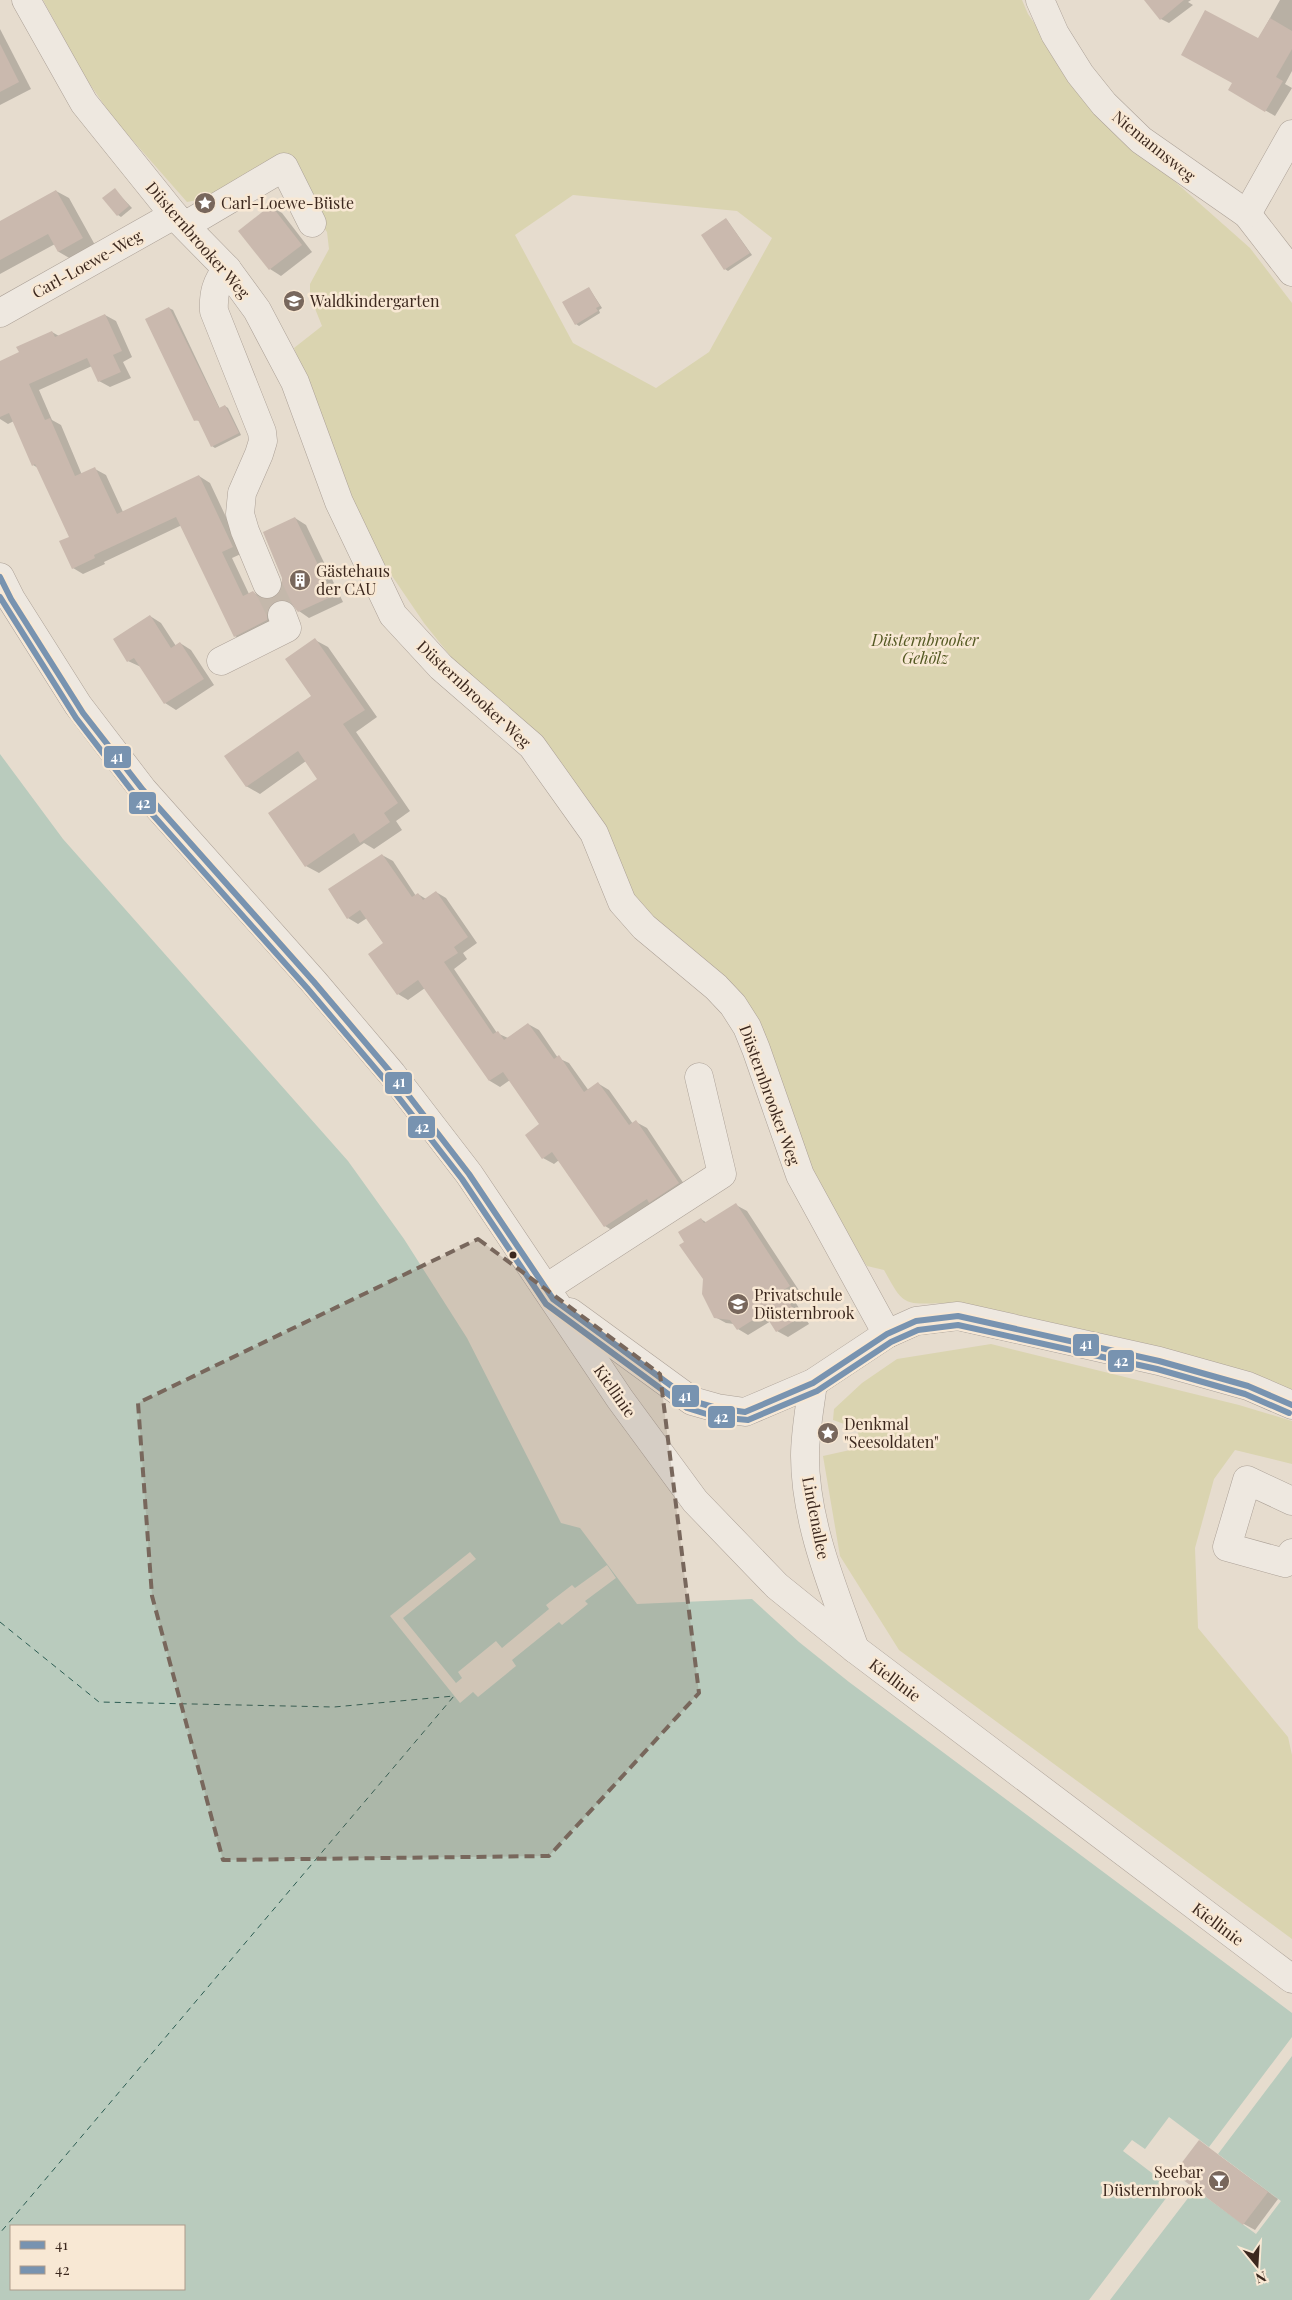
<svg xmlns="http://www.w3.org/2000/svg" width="1292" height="2300" viewBox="0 0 1292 2300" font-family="'Playfair Display',serif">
  <rect width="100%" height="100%" fill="#e6dcce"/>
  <g fill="#dad4b0" fill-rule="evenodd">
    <path d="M 43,0 L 1022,0 L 1028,14 L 1094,110 L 1250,248 L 1292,303 L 1292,1398 L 1147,1345 L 942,1303 C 902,1305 903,1304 884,1270 L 867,1266 L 840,1226 L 805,1166 L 774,1077 L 659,924 L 634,895 L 617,864 L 424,623 L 371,545 L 294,348 L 322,326 L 310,296 L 310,284 L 329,249 L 327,232 L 277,163 L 227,194 L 187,202 L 113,118 L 85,77 ZM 573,195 L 737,211 L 772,238 L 709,352 L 656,388 L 573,343 L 515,235 Z"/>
    <path d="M 991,1344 L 1239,1405 L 1292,1421 L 1292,1464 L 1235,1450 L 1214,1479 L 1195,1548 L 1198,1628 L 1288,1737 L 1292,1755 L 1292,1939 L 899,1650 L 840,1556 L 823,1456 L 859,1448 L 858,1429 L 833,1420 L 834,1409 L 862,1383 L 897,1359 Z"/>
  </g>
  <path fill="#b9cbbd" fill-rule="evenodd" d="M 0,754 L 63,839 L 348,1161 L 404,1239 L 467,1338 L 561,1523 L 580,1528 L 637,1604 L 752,1599 L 799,1642 L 849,1682 L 1292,2013 L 1292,2300 L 0,2300 ZM 11,2226 L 184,2226 L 184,2289 L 11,2289 Z"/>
  <g fill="#e6dcce">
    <path d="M 470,1552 L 476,1559 L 403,1618 L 456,1683 L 462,1678 L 458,1672 L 496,1641 L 502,1648 L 549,1609 L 546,1605 L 572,1585 L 575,1588 L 607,1565 L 616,1578 L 585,1601 L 588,1604 L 562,1625 L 559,1622 L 512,1660 L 516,1666 L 478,1697 L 473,1692 L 460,1703 L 390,1616 Z"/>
    <path d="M 1292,2037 L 1292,2056 L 1218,2154 L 1281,2201 L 1256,2234 L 1195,2189 L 1110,2300 L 1089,2300 L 1173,2189 L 1123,2151 L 1132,2140 L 1145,2149 L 1169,2117 L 1209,2147 Z"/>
  </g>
  <g fill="#0003">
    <path d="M 1146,0 L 1191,0 L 1188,2 L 1193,5 L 1169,23 L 1161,19 Z"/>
    <path d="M 1280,0 L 1292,0 L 1292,71 L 1285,84 L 1292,88 L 1275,116 L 1230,90 Z"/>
    <path d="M 0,29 L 31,89 L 0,105 Z"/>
    <path d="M 115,190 L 132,208 L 121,217 L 118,215 Z"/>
    <path d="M 56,191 L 69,198 L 95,245 L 71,259 L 59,252 L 55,244 L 0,274 L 0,223 Z"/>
    <path d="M 271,207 L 282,213 L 312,252 L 281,276 L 270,269 L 240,231 Z"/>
    <path d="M 727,220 L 752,255 L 728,271 L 725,269 Z"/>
    <path d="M 589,288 L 602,308 L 599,310 L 600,313 L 579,326 L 576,324 Z"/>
    <path d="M 169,308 L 173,310 L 220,409 L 225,406 L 228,408 L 241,435 L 215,448 L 212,446 L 200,421 L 195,420 Z"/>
    <path d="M 105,315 L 116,321 L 132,357 L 123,362 L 131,378 L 110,387 L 99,381 L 92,366 L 39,390 L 52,420 L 61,425 L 82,475 L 95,469 L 106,475 L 123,512 L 199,476 L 210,483 L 243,553 L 232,558 L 249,594 L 253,592 L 266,601 L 274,599 L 281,594 L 295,518 L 306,525 L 343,602 L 309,618 L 299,611 L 295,605 L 287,606 L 277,619 L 245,642 L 235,636 L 182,525 L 104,562 L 105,564 L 83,574 L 73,568 L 70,537 L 38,468 L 33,465 L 14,421 L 8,424 L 0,419 L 0,362 L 20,353 L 52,332 L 59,336 Z"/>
    <path d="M 150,616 L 161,623 L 176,646 L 180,643 L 191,650 L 214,685 L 176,710 L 165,703 L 141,667 L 128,661 Z"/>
    <path d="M 315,640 L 328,647 L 377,717 L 356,732 L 410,811 L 396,821 L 402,830 L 374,849 L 364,843 L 319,873 L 306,866 L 319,780 L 306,761 L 260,794 L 246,786 L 312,696 Z"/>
    <path d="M 382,855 L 393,861 L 416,896 L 418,894 L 426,899 L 436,892 L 446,898 L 477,943 L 463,953 L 467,959 L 454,969 L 497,1033 L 508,1038 L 528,1024 L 539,1030 L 558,1058 L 569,1063 L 589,1091 L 599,1084 L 609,1090 L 633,1124 L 636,1122 L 647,1128 L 688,1190 L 615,1232 L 605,1226 L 559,1160 L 554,1164 L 543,1158 L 541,1125 L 510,1080 L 500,1087 L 490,1081 L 425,988 L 408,1000 L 398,994 L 384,944 L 367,918 L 358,924 L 348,918 Z"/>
    <path d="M 736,1205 L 747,1211 L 800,1292 L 792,1297 L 809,1324 L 788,1337 L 777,1331 L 771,1321 L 748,1335 L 738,1329 L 734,1324 L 726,1323 L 715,1317 L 705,1278 L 686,1243 L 701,1219 L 707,1223 Z"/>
    <path d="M 1199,2141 L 1278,2199 L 1255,2230 L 1244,2224 Z"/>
  </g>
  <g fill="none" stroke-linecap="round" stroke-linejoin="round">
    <path stroke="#2c5c52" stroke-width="1" stroke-dasharray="6 5" stroke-linecap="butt" d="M 0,1622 L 99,1702 L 334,1707 L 454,1696 L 0,2233"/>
  </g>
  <g fill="#cab9ae">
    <path d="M 1144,0 L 1184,0 L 1160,20 Z"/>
    <path d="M 1205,10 L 1258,38 L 1270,18 L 1292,31 L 1292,49 L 1276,77 L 1283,81 L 1265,112 L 1228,90 L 1232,83 L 1181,55 Z"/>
    <path d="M 0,44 L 19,82 L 0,92 Z"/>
    <path d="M 115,188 L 129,206 L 117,216 L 102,198 Z"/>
    <path d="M 56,190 L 83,238 L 58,252 L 48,234 L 0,260 L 0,221 Z"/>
    <path d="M 271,205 L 302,245 L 269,270 L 238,231 Z"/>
    <path d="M 726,218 L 750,253 L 724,270 L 701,235 Z"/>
    <path d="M 589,287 L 600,306 L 596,308 L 598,311 L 575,325 L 562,302 Z"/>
    <path d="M 169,307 L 219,408 L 225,405 L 239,433 L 211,447 L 198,420 L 194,421 L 145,319 Z"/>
    <path d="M 105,314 L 122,351 L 113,355 L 121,372 L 98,382 L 87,358 L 29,384 L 45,420 L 50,418 L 75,476 L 95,467 L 117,514 L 199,475 L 233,547 L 222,552 L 243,596 L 253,591 L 258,597 L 265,599 L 273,598 L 280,593 L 282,586 L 282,578 L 263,532 L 295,517 L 333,596 L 298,612 L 291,603 L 284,600 L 276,601 L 270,605 L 267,612 L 267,620 L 234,637 L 176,517 L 94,555 L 95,558 L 72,569 L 59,541 L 69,537 L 35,464 L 32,466 L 9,413 L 0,417 L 0,361 L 19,352 L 16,347 L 52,331 L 55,337 Z"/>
    <path d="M 150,615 L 171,648 L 180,642 L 204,679 L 164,704 L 134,658 L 127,662 L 113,639 Z"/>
    <path d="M 315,638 L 365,710 L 343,724 L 398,803 L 384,813 L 390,822 L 360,843 L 354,833 L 305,867 L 268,813 L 317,779 L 298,751 L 246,787 L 224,756 L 311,696 L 285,659 Z"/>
    <path d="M 382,854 L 412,897 L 418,893 L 423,900 L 436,891 L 468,937 L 454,947 L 458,953 L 444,962 L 493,1034 L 498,1031 L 504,1040 L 528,1023 L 554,1059 L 559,1055 L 584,1092 L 598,1082 L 629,1125 L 636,1120 L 679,1183 L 649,1203 L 647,1199 L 604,1227 L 552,1152 L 542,1159 L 525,1135 L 539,1124 L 503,1072 L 489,1081 L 418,980 L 397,995 L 368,954 L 383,943 L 360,910 L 347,919 L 328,889 Z"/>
    <path d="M 736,1203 L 790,1286 L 782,1291 L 799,1318 L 776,1332 L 764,1313 L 737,1330 L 730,1320 L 714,1318 L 702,1294 L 703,1279 L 679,1245 L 684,1242 L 678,1232 L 701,1218 L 704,1223 Z"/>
    <path d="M 1199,2140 L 1268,2192 L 1243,2225 L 1174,2173 Z"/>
  </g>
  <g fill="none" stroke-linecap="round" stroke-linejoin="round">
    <path stroke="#c4b8ab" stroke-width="28" stroke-dasharray="28 14" stroke-linecap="butt" d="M 267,584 L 282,615"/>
    <g stroke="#aca197" stroke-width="29">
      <g id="minor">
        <path d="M 26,0 L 84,103 L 174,215 L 227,269 L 257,310 L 295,382 L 339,502 L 393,615 L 441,667 L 532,746 L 594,833 L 622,902 L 644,927 L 716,987 L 733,1005 L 747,1027 L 756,1049 L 800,1175 L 887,1334"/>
        <path d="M 1040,0 L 1055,34 L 1080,74 L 1104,104 L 1141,140 L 1247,214 L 1292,272"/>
        <path d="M 1247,214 L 1292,134"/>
        <path d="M 186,225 L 284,167 L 312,223"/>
        <path d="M 227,269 C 216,282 213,294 214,311 L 262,432 L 263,441 L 259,454 L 242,493 L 240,514 L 245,531 L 267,584"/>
        <path d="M 0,313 L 174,215"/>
        <path d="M 0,577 L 11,599 L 78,705 L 143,790 L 314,982 L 392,1074 L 469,1174 L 620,1399 L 695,1501 L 777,1586 L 855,1649 L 1292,1979"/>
        <path d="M 221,661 L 287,628 L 282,615"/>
        <path d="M 546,1288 L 722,1174 L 699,1077"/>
        <path d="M 570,1312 L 692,1401 L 717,1408 L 745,1412 L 813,1383 L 887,1334 L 916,1321 L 958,1316 L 1159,1361 L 1248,1386 L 1292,1405"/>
        <path d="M 813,1383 C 810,1407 805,1432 805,1456 C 805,1522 833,1588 855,1649"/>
        <path d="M 1292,1501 L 1247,1480 L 1227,1547 L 1285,1563 L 1292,1553"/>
      </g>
    </g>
    <use href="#minor" stroke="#eee8e0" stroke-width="28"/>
    <g stroke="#f8e8d4" stroke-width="10">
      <path id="bus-1" d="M 0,577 L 11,599 L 83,713 L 143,790 L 314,982 L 392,1074 L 469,1174 L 553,1299 L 692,1401 L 717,1408 L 745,1412 L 813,1383 L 887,1334 L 916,1321 L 958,1316 L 1159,1361 L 1248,1386 L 1292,1405"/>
    </g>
    <g stroke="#f8e8d4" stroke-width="10">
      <path id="bus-2" d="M 0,597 L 76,718 L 136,796 L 307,988 L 385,1080 L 462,1179 L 546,1304 L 687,1408 L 716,1417 L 748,1420 L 817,1391 L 891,1342 L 918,1330 L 958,1325 L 1157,1369 L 1245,1394 L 1289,1413"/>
    </g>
    <use href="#bus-1" stroke="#7893b0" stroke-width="6"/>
    <use href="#bus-2" stroke="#7893b0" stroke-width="6"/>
  </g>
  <path fill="#78675c" fill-opacity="0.2" stroke="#78675c" stroke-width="4" stroke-dasharray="10 6" stroke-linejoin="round" d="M 478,1239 L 660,1374 L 699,1693 L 549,1856 L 223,1860 L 152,1596 L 138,1403 Z"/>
  <defs>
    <g id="sight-disc" transform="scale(1.125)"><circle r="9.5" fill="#78675c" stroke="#f8e8d4"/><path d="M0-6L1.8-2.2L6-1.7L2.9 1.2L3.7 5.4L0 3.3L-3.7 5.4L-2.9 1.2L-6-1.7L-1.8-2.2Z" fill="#fff"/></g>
    <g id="school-disc" transform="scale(1.125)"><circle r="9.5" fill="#78675c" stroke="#f8e8d4"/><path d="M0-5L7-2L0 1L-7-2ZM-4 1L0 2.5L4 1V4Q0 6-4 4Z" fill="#fff"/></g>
    <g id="building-disc" transform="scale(1.125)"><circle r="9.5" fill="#78675c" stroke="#f8e8d4"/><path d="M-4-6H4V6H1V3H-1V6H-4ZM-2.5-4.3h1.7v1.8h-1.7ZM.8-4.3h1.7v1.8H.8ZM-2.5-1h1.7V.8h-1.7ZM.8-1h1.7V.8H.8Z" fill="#fff"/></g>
    <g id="bar-disc" transform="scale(1.125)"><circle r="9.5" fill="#78675c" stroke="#f8e8d4"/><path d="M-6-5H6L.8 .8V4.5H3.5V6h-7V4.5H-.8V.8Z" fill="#fff"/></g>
  </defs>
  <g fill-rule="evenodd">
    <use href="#sight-disc" x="205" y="203"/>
    <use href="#school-disc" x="294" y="301"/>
    <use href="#building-disc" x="300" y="580"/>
    <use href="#school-disc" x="738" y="1304"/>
    <use href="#sight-disc" x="828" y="1433"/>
    <use href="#bar-disc" x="1219" y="2181"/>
  </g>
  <circle fill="#3c281e" stroke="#f8e8d4" stroke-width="2" cx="513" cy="1255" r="4.5"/>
  <g text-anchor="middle" stroke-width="5" stroke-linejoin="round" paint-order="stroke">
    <g font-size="16" fill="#3c281e" stroke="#f8e8d4">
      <text transform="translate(1154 146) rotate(39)" y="6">Niemannsweg</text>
      <text transform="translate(198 240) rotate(49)" y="6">Düsternbrooker Weg</text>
      <text transform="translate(87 264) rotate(-29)" y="6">Carl-Loewe-Weg</text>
      <text transform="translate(474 694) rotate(43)" y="6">Düsternbrooker Weg</text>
      <text transform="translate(770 1095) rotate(70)" y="6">Düsternbrooker Weg</text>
      <text transform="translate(615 1391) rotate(55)" y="6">Kiellinie</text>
      <text transform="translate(816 1518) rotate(79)" y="6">Lindenallee</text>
      <text transform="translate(895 1680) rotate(37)" y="6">Kiellinie</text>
      <text transform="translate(1218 1924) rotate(37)" y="6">Kiellinie</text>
    </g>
    <g font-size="16" fill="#3c281e" stroke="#f8e8d4" text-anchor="start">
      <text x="221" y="209">Carl-Loewe-Büste</text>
      <text x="310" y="307">Waldkindergarten</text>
      <text x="316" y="577">Gästehaus<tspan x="316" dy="18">der CAU</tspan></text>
      <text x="754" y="1301">Privatschule<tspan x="754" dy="18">Düsternbrook</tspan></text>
      <text x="844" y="1430">Denkmal<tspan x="844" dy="18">"Seesoldaten"</tspan></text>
      <text x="1203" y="2178" text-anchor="end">Seebar<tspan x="1203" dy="18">Düsternbrook</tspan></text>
    </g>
    <g font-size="16" font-style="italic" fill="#545923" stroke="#f8e8d4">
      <text x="925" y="646">Düsternbrooker<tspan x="925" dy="18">Gehölz</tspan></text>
    </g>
  </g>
  <g stroke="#f8e8d4" stroke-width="2">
    <rect x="103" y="745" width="29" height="24" rx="5" fill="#7893b0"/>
    <rect x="128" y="791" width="29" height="24" rx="5" fill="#7893b0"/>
    <rect x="384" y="1071" width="29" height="24" rx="5" fill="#7893b0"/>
    <rect x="407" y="1115" width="29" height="24" rx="5" fill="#7893b0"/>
    <rect x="1072" y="1333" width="28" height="24" rx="5" fill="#7893b0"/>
    <rect x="1107" y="1349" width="28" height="24" rx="5" fill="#7893b0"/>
    <rect x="671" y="1384" width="29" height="24" rx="5" fill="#7893b0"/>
    <rect x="707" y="1405" width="29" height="24" rx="5" fill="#7893b0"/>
  </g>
  <g font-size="14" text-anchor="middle" font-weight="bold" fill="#fff">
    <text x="117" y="762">41</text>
    <text x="143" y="808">42</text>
    <text x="399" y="1087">41</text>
    <text x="422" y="1132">42</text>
    <text x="1086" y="1349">41</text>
    <text x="1121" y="1366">42</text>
    <text x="685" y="1401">41</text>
    <text x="721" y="1422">42</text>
  </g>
  <rect x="10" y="2225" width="175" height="65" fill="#f8e8d4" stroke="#ad9b8b"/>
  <rect x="20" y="2241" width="25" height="8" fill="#7893b0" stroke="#ad9b8b"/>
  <text x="55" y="2250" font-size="15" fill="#3c281e">41</text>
  <rect x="20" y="2266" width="25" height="8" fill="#7893b0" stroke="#ad9b8b"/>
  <text x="55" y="2275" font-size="15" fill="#3c281e">42</text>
  <g transform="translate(1257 2265) rotate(162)" stroke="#f8e8d4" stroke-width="4" paint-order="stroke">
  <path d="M0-4L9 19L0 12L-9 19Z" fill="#3c281e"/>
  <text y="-8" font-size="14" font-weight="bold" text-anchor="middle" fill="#3c281e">N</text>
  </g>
</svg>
